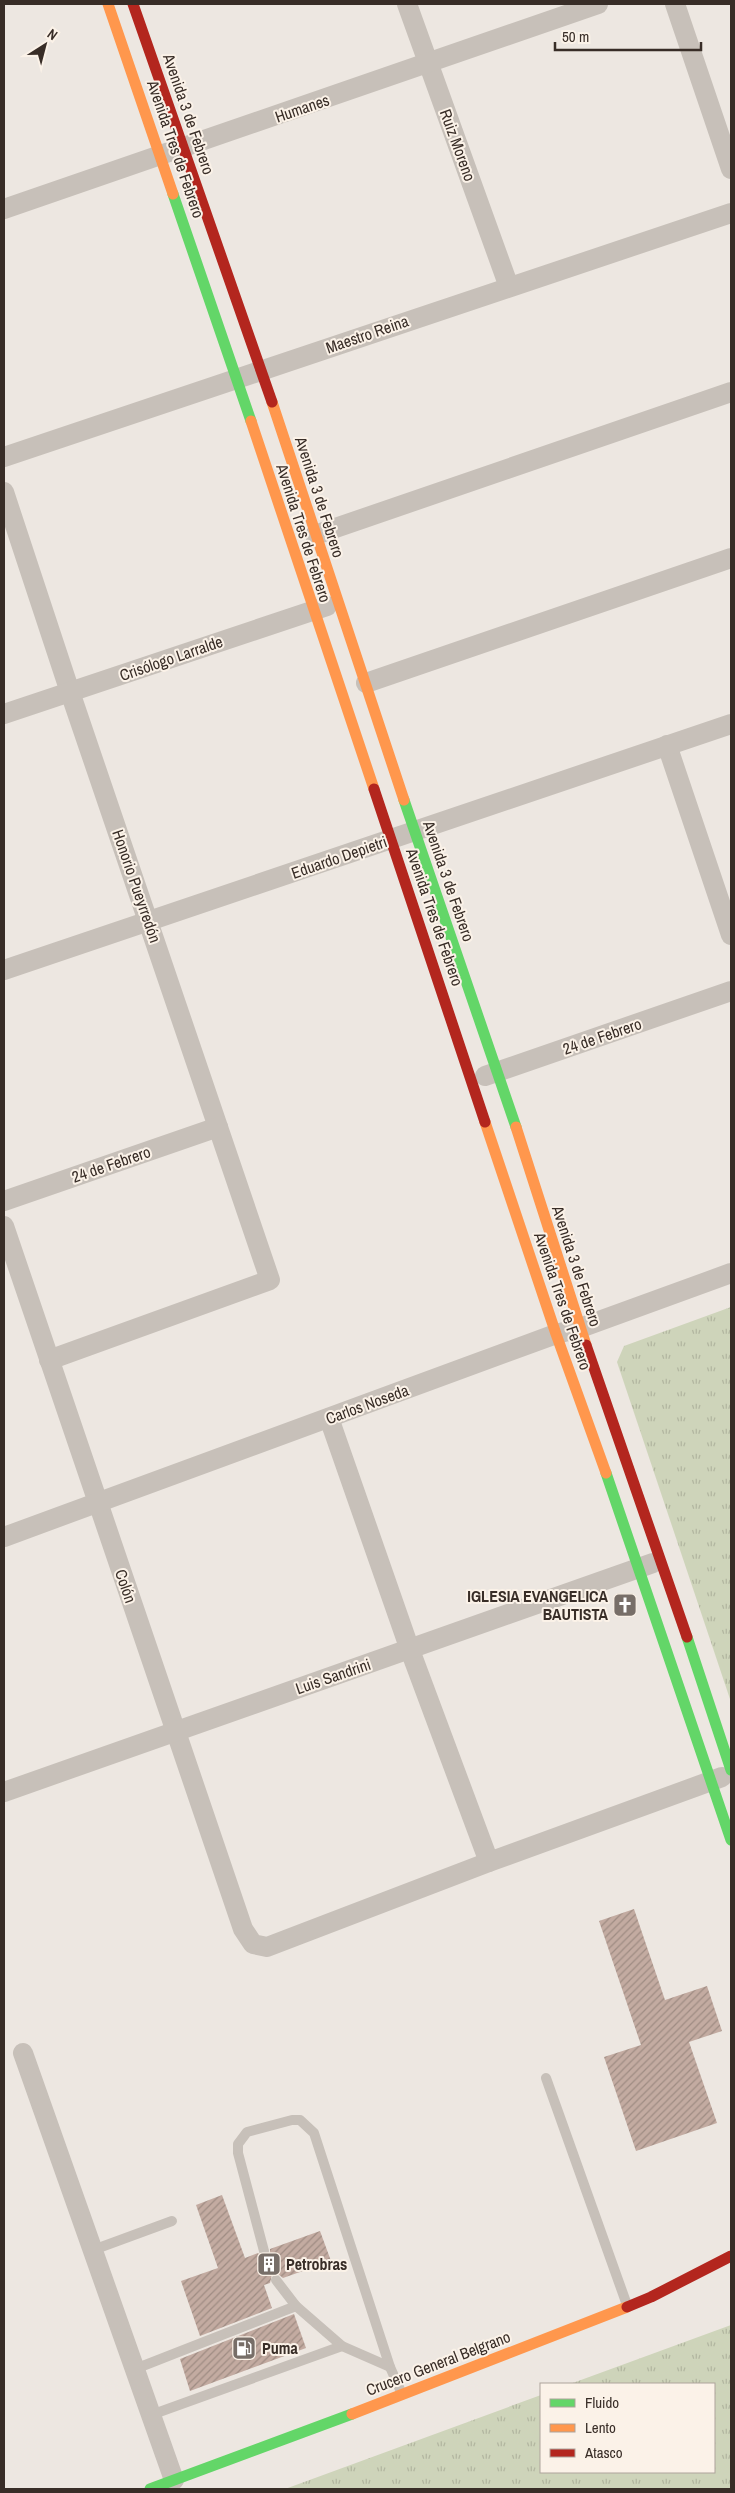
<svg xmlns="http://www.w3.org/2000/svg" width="735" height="2493" viewBox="0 0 735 2493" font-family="'Archivo Narrow',sans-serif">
  <defs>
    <pattern id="grass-tufts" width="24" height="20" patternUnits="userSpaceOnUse" patternTransform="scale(1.25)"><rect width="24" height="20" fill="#ced4ba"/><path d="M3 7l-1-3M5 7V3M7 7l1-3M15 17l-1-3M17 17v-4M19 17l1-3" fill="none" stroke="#b2b6a0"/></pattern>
    <pattern id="building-hatch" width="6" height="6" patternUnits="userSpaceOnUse" patternTransform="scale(1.25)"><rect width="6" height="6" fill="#c3aba1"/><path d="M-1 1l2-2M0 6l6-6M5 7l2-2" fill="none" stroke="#9f8c83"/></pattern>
  </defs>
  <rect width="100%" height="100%" fill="#ede7e1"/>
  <g fill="url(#grass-tufts)">
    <path d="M 731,1307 L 731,1702 L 617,1362 L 624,1346 Z"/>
    <path d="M 731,2325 L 731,2489 L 285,2489 L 541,2395 L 541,2472 L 714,2472 L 714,2384 L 570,2384 Z"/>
  </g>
  <g fill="url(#building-hatch)">
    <path d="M 634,1909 L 665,2000 L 707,1986 L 722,2031 L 689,2042 L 717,2123 L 636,2151 L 604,2057 L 641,2045 L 599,1921 Z"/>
    <path d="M 222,2195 L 245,2258 L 258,2253 L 262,2257 L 266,2257 L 270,2253 L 270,2249 L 320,2231 L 331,2261 L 283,2278 L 278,2274 L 272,2274 L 270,2283 L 264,2285 L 272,2308 L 200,2336 L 181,2281 L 218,2268 L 196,2205 Z"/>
    <path d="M 294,2314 L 306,2348 L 190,2391 L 180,2359 Z"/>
  </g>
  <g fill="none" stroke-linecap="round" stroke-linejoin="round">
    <g stroke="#c7c0b9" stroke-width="10">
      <path d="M 546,2078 L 627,2305"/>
      <path d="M 93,2250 L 172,2221"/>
      <path d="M 264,2251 L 238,2153 L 238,2144 L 247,2132 L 292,2120 L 300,2120 L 314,2133 L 390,2367 L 402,2394"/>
      <path d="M 276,2280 L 296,2306"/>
      <path d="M 135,2369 L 296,2306 L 342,2346 L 390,2367"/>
      <path d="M 151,2415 L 342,2346"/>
    </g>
    <g stroke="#c7c0b9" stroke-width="20">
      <path d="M 407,4 L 509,287"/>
      <path d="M 675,4 L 731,169"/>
      <path d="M 4,209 L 598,4"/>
      <path d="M 4,457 L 731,213"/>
      <path d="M 4,492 L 70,692 L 270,1280 L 49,1360"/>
      <path d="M 315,535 L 731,392"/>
      <path d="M 366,683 L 731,558"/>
      <path d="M 4,714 L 327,606"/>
      <path d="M 667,745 L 731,935"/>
      <path d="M 4,970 L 731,724"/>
      <path d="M 485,1076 L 731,991"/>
      <path d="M 4,1201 L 218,1127"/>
      <path d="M 4,1226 L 243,1929 L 253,1944 L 267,1947 L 489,1862 L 722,1777"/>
      <path d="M 329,1418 L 410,1650 L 489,1862"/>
      <path d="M 4,1537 L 556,1334 L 580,1328 L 731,1273"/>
      <path d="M 4,1792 L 653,1563"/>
      <path d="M 23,2053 L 174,2480"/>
    </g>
    <g stroke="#63d668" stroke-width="11">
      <path d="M 173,194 L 251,421"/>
      <path d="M 404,800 L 516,1127"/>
      <path d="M 606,1473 L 731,1840"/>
      <path d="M 687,1637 L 731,1770"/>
      <path d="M 150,2489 L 352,2414"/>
    </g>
    <g stroke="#ff974d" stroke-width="11">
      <path d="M 108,4 L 173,194"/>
      <path d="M 272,402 L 404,800"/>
      <path d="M 251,421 L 374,789"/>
      <path d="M 485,1122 L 556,1334 L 606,1473"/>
      <path d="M 516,1127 L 586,1345"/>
      <path d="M 352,2414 L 627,2307"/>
    </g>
    <g stroke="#b3261e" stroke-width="11">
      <path d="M 133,4 L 272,402"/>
      <path d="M 374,789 L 485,1122"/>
      <path d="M 586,1345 L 687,1637"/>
      <path d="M 627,2307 L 651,2297 L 731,2256"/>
    </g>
  </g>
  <defs>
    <g id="church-square" transform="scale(1.25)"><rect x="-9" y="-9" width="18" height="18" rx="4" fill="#776e68" stroke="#fbf2e8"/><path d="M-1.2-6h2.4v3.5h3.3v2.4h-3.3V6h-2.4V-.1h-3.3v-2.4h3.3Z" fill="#fff"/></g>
    <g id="building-square" transform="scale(1.25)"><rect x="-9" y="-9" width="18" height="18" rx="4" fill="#776e68" stroke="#fbf2e8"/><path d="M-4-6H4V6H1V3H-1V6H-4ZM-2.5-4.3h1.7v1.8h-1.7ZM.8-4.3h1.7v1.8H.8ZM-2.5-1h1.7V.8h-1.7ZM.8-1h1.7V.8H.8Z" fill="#fff"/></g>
    <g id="fuel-square" transform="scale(1.25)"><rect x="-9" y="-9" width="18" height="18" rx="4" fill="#776e68" stroke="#fbf2e8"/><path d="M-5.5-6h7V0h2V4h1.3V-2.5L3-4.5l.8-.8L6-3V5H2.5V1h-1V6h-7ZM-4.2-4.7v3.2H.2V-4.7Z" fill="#fff"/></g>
  </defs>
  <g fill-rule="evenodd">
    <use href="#church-square" x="625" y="1605"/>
    <use href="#building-square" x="269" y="2264"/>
    <use href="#fuel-square" x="244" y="2348"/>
  </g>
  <g text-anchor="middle" stroke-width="4" stroke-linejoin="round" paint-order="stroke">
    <g font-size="16" fill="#382d27" stroke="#fbf2e8">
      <text transform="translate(302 108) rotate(-19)" y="6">Humanes</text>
      <text transform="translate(189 114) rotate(71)" y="6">Avenida 3 de Febrero</text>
      <text transform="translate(458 145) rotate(70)" y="6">Ruiz Moreno</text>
      <text transform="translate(176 149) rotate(71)" y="6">Avenida Tres de Febrero</text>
      <text transform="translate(367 334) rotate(-19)" y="6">Maestro Reina</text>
      <text transform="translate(320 497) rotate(72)" y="6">Avenida 3 de Febrero</text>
      <text transform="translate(304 533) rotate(72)" y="6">Avenida Tres de Febrero</text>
      <text transform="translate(171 658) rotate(-19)" y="6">Crisólogo Larralde</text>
      <text transform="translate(339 857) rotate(-19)" y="6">Eduardo Depietri</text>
      <text transform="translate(449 881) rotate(71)" y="6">Avenida 3 de Febrero</text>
      <text transform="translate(137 886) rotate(71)" y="6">Honorio Pueyrredón</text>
      <text transform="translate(435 917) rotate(71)" y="6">Avenida Tres de Febrero</text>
      <text transform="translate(602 1036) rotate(-19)" y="6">24 de Febrero</text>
      <text transform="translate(111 1164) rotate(-19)" y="6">24 de Febrero</text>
      <text transform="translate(577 1266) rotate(72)" y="6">Avenida 3 de Febrero</text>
      <text transform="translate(563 1301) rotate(71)" y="6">Avenida Tres de Febrero</text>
      <text transform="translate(367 1404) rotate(-20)" y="6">Carlos Noseda</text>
      <text transform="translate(126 1586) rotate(71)" y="6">Colón</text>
      <text transform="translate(333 1676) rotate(-19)" y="6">Luis Sandrini</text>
      <text transform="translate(438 2363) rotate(-21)" y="6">Crucero General Belgrano</text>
    </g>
    <g font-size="16" font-weight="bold" fill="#382d27" stroke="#fbf2e8" text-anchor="start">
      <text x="608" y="1602" text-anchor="end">IGLESIA EVANGELICA<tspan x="608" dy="18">BAUTISTA</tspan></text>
      <text x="286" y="2270">Petrobras</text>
      <text x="262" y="2354">Puma</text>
    </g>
  </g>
  <rect width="735" height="2493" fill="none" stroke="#382d27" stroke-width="10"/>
  <rect x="540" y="2383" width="175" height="90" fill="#fbf2e8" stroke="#ada39b"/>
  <rect x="550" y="2399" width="25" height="8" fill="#63d668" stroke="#ada39b"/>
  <text x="585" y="2408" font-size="15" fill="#382d27">Fluido</text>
  <rect x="550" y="2424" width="25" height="8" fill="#ff974d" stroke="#ada39b"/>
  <text x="585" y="2433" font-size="15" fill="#382d27">Lento</text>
  <rect x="550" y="2449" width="25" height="8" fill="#b3261e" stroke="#ada39b"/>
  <text x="585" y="2458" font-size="15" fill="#382d27">Atasco</text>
  <g transform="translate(45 45) rotate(36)" stroke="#fbf2e8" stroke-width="4" paint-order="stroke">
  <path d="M0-4L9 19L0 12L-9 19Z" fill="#382d27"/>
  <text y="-8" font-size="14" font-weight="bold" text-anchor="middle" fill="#382d27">N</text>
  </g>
  <path d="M555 42v8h146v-8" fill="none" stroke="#382d27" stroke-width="2.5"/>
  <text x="562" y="42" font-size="15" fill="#382d27" stroke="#fbf2e8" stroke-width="4" paint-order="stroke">50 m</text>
</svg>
